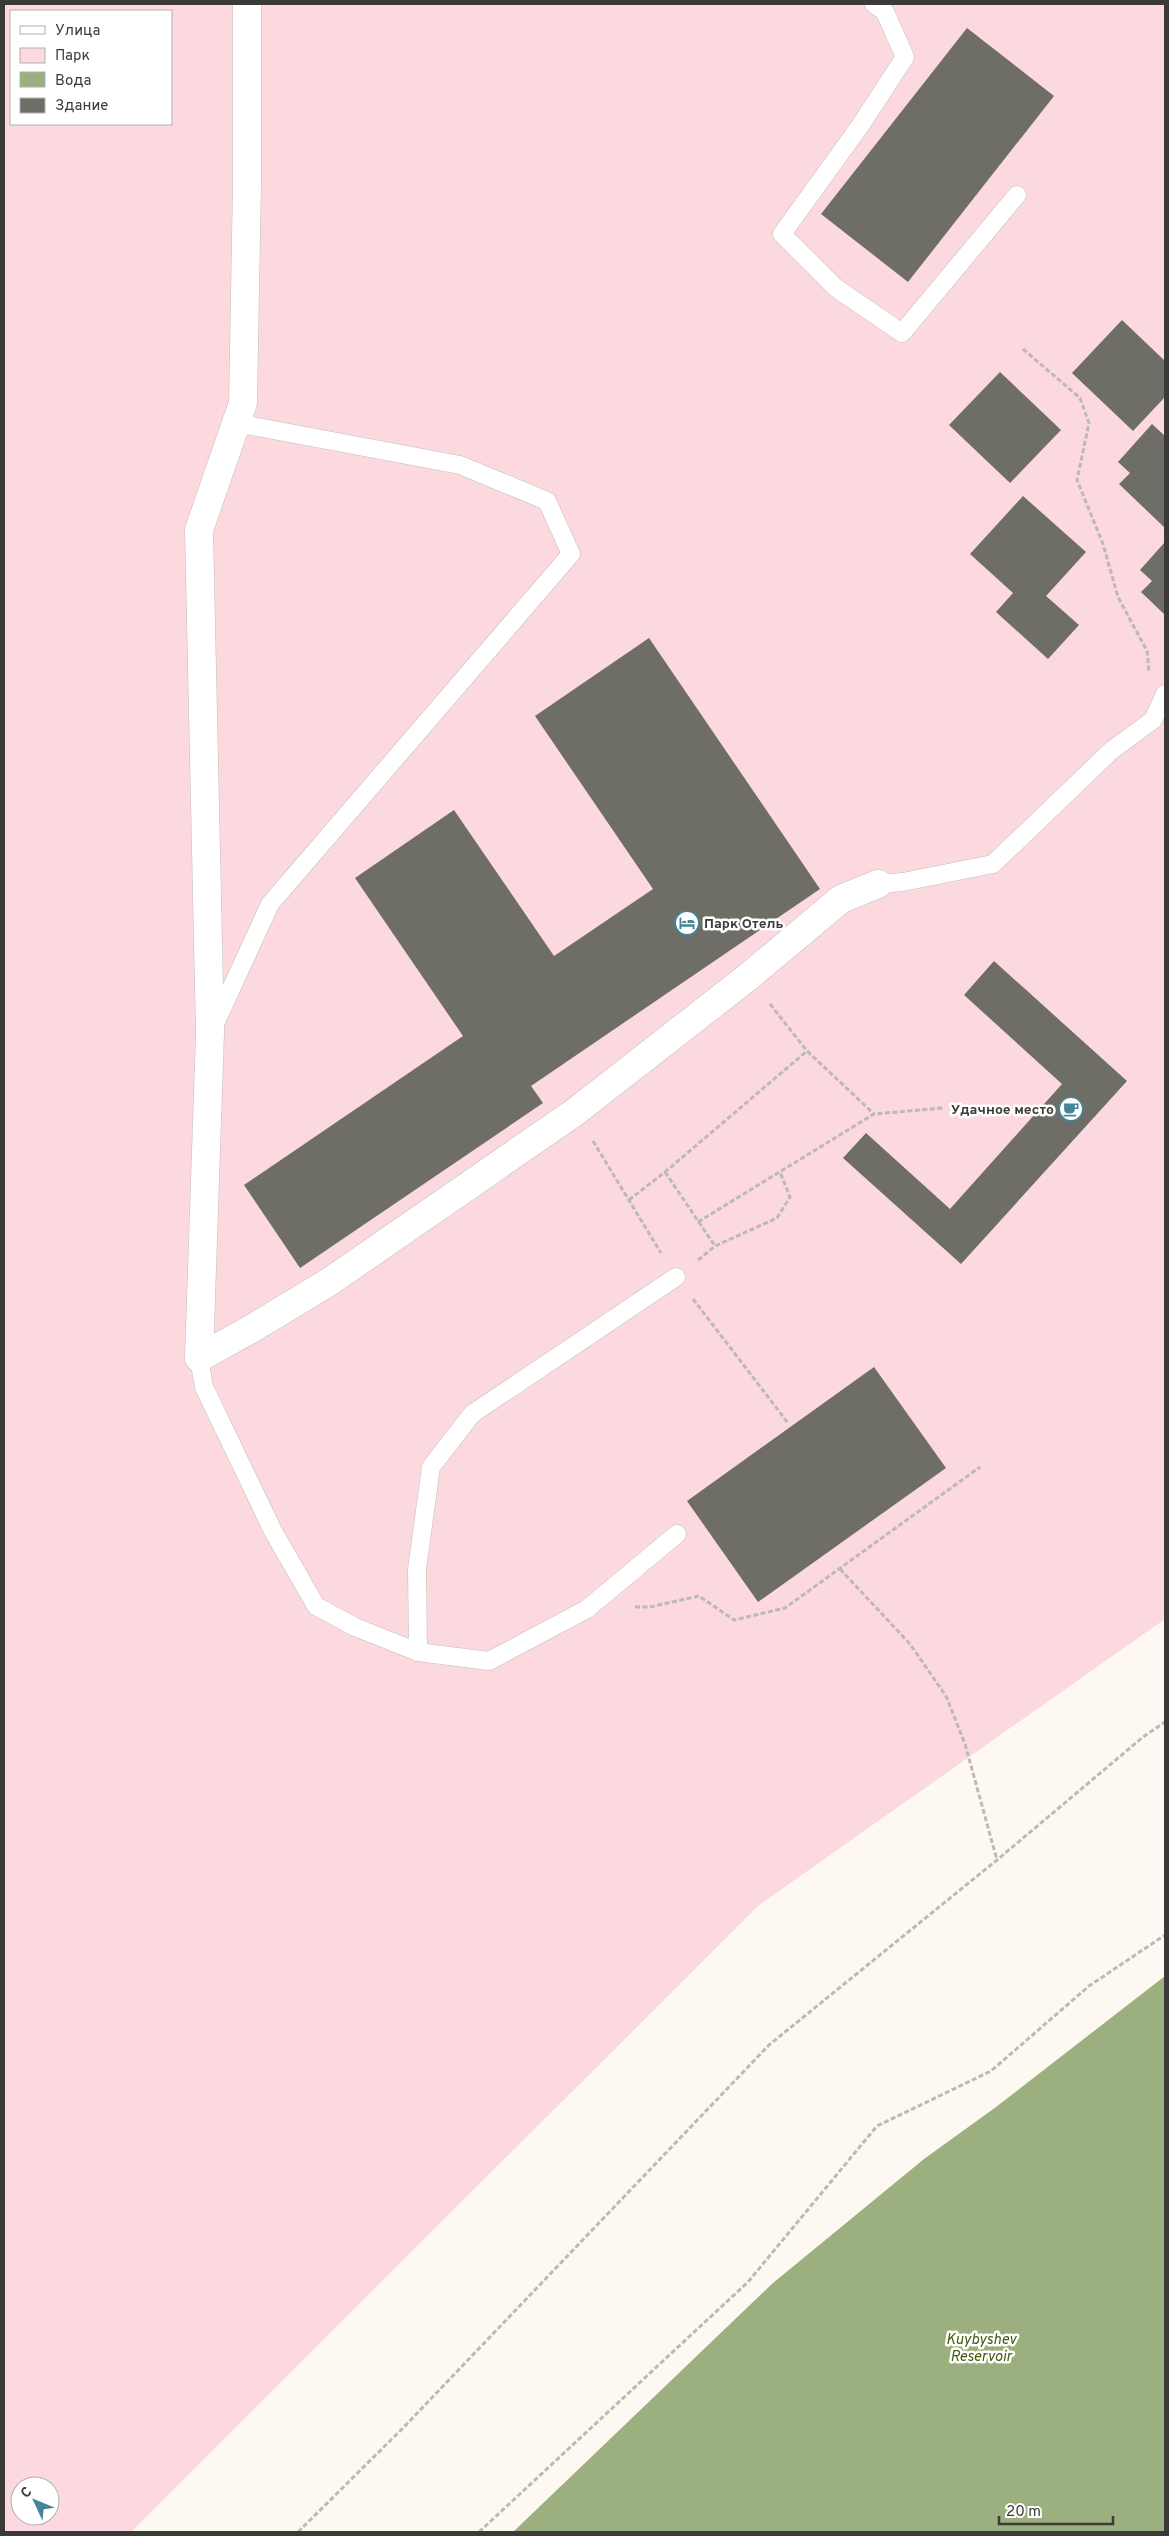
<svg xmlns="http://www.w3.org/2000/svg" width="1169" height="2536" viewBox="0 0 1169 2536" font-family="Overpass,sans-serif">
  <rect width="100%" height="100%" fill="#fef8f2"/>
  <path fill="#fbd9df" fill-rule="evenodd" d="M 4,4 L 1165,4 L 1165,1619 L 759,1905 L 131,2532 L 4,2532 ZM 11,11 L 171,11 L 171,124 L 11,124 ZM 20,2486 L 50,2486 L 50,2516 L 20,2516 Z"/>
  <path fill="#9bb07e" d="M 1165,1976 L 1165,2532 L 513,2532 L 773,2283 L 924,2159 L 996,2107 Z"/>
  <g fill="#6e6d66">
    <path d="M 967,28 L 1054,96 L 908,282 L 821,214 Z"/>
    <path d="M 1122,320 L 1165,361 L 1165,397 L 1133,431 L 1072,373 Z"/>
    <path d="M 1000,372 L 1061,430 L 1010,483 L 949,425 Z"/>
    <path d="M 1152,424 L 1165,436 L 1165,528 L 1119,484 L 1130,473 L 1118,462 Z"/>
    <path d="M 1023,496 L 1086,552 L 1046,596 L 1079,625 L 1048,659 L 996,612 L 1013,593 L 970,554 Z"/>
    <path d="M 1165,542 L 1165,615 L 1141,592 L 1152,581 L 1140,570 Z"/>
    <path d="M 649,638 L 820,889 L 531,1086 L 543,1103 L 300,1268 L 244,1185 L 463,1036 L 355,878 L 454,810 L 554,956 L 653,889 L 535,716 Z"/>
    <path d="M 994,961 L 1127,1081 L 961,1264 L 843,1158 L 866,1133 L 950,1209 L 1062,1084 L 964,995 Z"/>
    <path d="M 874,1367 L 946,1468 L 758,1602 L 687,1501 Z"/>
  </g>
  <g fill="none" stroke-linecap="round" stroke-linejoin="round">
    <g stroke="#c4bfb9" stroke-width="19">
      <g id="lane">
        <path d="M 874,4 L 885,12 L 905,57 L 860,126 L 782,234 L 836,288 L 902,333 L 1017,195"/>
        <path d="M 878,884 L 903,882 L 993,864 L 1112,750 L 1153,720 L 1165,694"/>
        <path d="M 214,1026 L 270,904 L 571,554 L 547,501 L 460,465 L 236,423"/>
        <path d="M 199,1358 L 204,1387 L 273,1531 L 316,1606 L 355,1627 L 418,1652 L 489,1661 L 587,1609 L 677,1534"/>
        <path d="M 418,1652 L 417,1569 L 431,1467 L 472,1414 L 676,1277"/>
      </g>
    </g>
    <g stroke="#c4bfb9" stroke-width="29">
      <path id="street" d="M 247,4 L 247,184 L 243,403 L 199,530 L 210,1033 L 199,1358 L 253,1328 L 329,1282 L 575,1112 L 748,977 L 841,899 L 878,884"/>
    </g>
    <g stroke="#bdb9b4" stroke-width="3" stroke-dasharray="5 2.5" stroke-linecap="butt">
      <path d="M 1023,349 L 1080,398 L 1089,423 L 1077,480 L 1103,544 L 1118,597 L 1147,651 L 1149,672"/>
      <path d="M 770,1004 L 807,1051 L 874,1114"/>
      <path d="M 593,1141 L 661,1253"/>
      <path d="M 665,1172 L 715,1246"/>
      <path d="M 629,1200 L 665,1172 L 807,1051"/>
      <path d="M 698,1222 L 874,1114 L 943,1108"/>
      <path d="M 698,1260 L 715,1246 L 777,1218 L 790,1197 L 780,1172"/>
      <path d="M 693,1299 L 788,1423"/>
      <path d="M 840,1569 L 910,1644 L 946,1696 L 965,1744 L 997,1860"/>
      <path d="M 635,1607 L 650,1607 L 699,1596 L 734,1620 L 785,1608 L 980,1467"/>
      <path d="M 298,2532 L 403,2428 L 769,2045 L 997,1860 L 1143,1737 L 1165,1722"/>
      <path d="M 479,2532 L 748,2282 L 877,2126 L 991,2071 L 1089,1986 L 1165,1935"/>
    </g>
    <use href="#lane" stroke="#fff" stroke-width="18"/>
    <use href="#street" stroke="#fff" stroke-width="28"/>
  </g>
  <defs>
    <g id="hotel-ring" transform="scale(1.25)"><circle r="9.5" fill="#fff" stroke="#448598" stroke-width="1.5"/><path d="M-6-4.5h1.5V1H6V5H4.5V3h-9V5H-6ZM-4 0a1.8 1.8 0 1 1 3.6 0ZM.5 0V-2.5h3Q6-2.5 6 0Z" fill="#448598"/></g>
    <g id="cafe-ring" transform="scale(1.25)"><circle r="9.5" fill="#fff" stroke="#448598" stroke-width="1.5"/><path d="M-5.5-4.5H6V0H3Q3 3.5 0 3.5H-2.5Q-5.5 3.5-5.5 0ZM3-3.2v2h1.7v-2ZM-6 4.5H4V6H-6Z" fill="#448598"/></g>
  </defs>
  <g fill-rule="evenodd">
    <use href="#hotel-ring" x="687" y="923"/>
    <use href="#cafe-ring" x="1071" y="1109"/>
  </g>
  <g text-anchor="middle" stroke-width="5" stroke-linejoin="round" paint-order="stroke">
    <g font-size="14" font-weight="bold" fill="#3c3a38" stroke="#fff" text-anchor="start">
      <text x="704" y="928">Парк Отель</text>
      <text x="1054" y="1114" text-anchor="end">Удачное место</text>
    </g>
    <g font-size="15" font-style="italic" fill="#425b0e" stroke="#fff">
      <text x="981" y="2344">Kuybyshev<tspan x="981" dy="17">Reservoir</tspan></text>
    </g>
  </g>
  <rect width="1169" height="2536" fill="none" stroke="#3c3a38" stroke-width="10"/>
  <rect x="10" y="10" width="162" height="115" fill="#ffffff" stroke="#b1b0af"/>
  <rect x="20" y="26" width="25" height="8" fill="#ffffff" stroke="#b1b0af"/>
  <text x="55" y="35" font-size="15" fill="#3c3a38">Улица</text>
  <rect x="20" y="48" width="25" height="15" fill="#fbd9df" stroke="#b1b0af"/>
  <text x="55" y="60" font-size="15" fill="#3c3a38">Парк</text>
  <rect x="20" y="72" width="25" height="15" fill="#9bb07e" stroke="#b1b0af"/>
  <text x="55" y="85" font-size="15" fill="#3c3a38">Вода</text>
  <rect x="20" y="98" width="25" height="15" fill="#6e6d66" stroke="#b1b0af"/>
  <text x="55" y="110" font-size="15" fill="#3c3a38">Здание</text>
  <g transform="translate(35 2501) rotate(314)"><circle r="24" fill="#ffffff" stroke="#b1b0af"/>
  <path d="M0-4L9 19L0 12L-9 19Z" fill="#448598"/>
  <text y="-8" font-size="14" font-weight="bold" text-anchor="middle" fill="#3c3a38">С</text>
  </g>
  <path d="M999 2516v8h114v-8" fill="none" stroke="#3c3a38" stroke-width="2.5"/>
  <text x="1006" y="2516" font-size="15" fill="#3c3a38" stroke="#ffffff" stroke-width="4" paint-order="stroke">20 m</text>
</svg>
